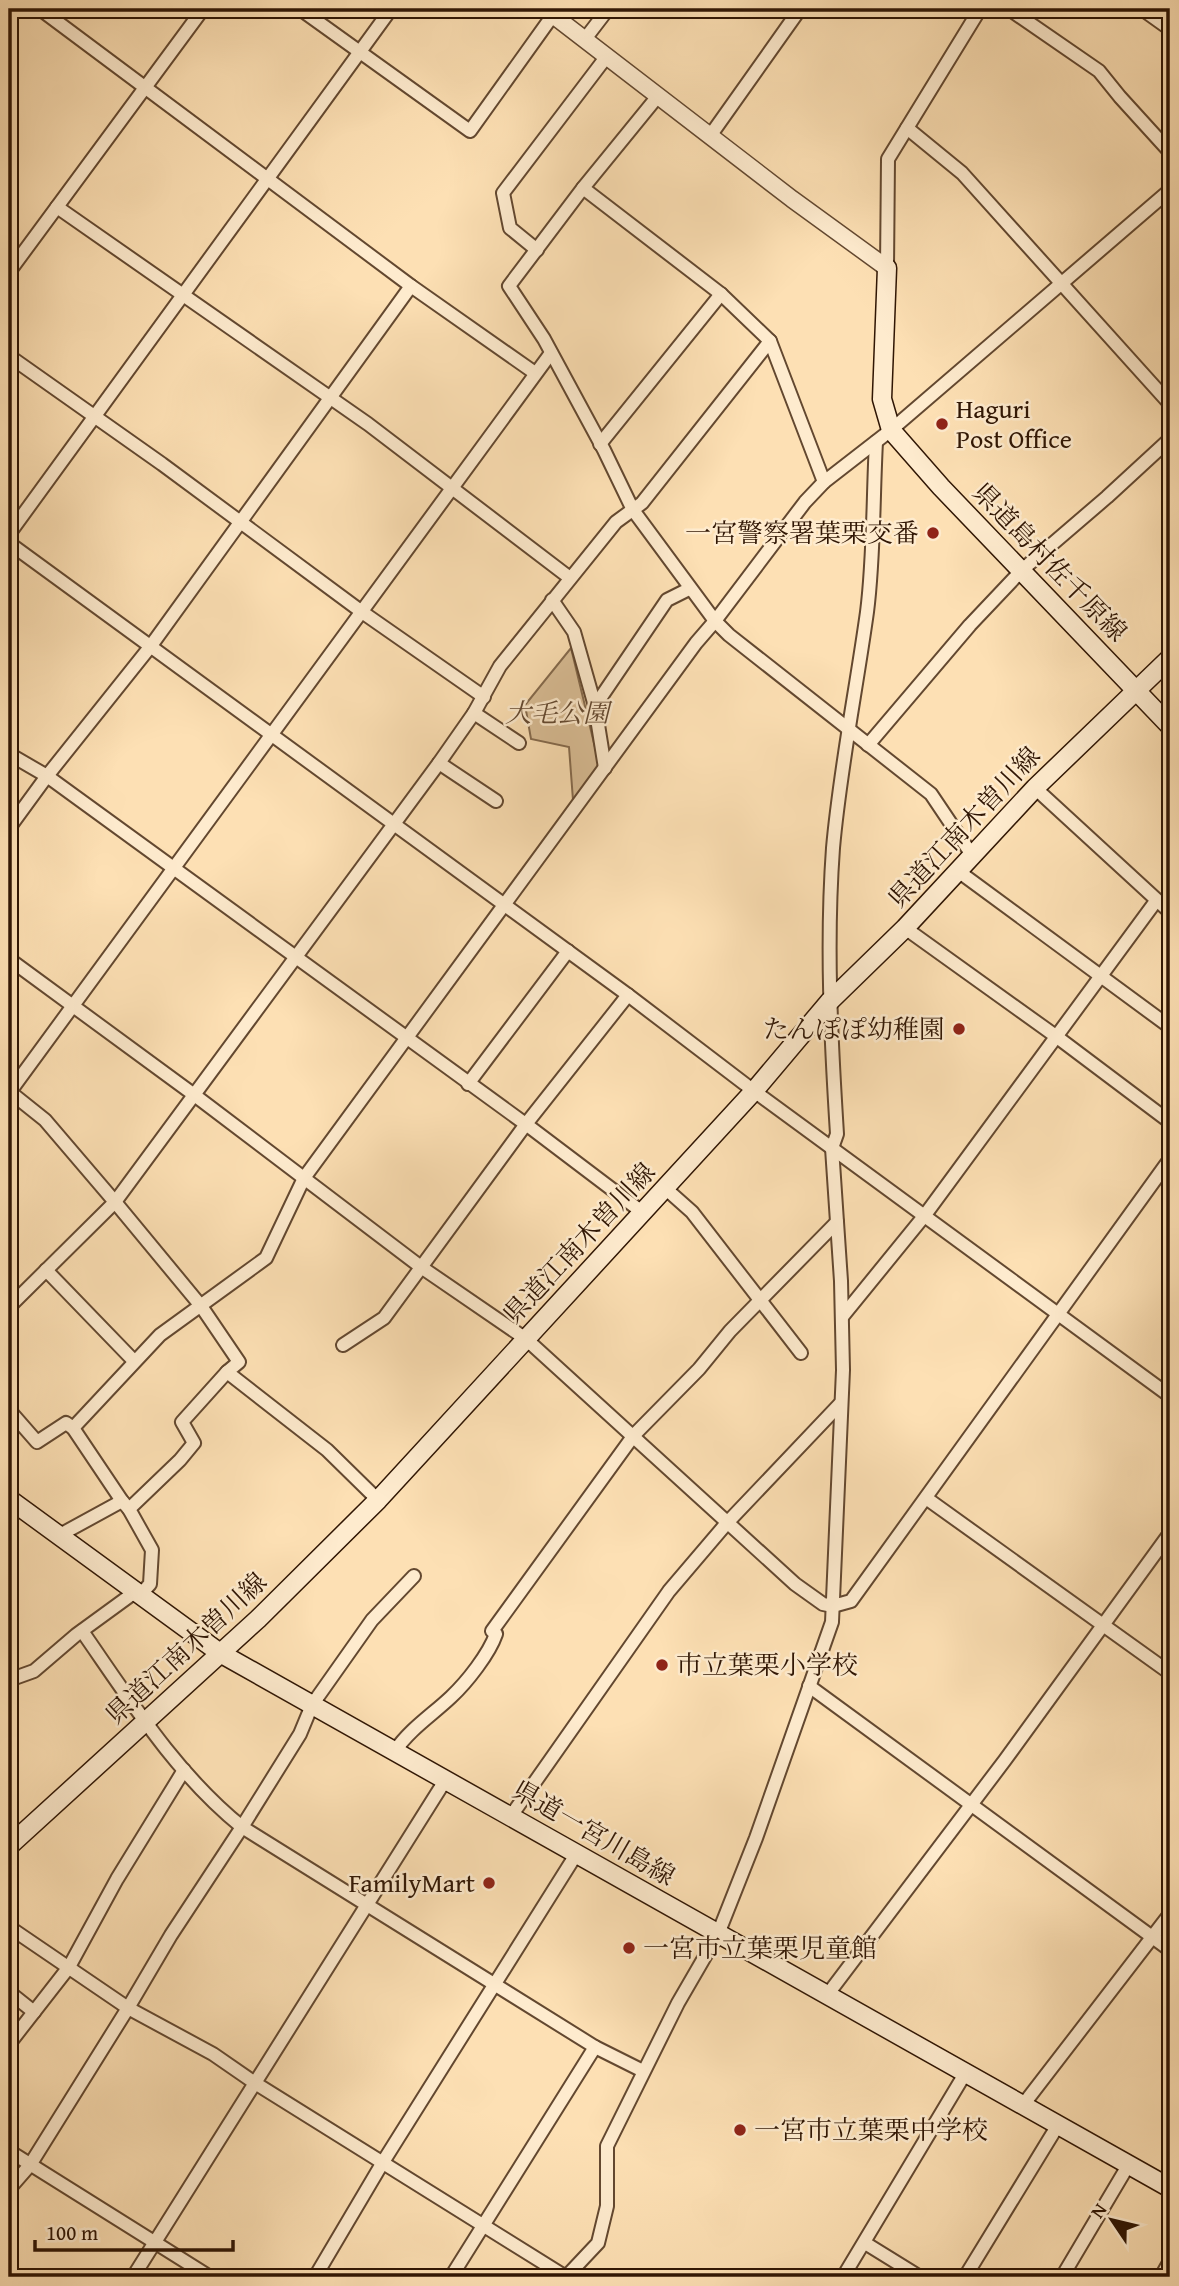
<svg xmlns="http://www.w3.org/2000/svg" width="1179" height="2286" viewBox="0 0 1179 2286" font-family="'Gentium Book Plus','Noto Serif JP',serif">
  <rect width="100%" height="100%" fill="#fde0b4"/>
  <filter id="stains"><feTurbulence type="fractalNoise" baseFrequency=".00286" numOctaves="4"/><feColorMatrix values="0 0 0 0 .2 0 0 0 0 .09 0 0 0 0 .02 0 0 0 .5 -.17"/></filter>
  <radialGradient id="worn" r=".72"><stop offset=".6" stop-color="#630" stop-opacity="0"/><stop offset="1" stop-color="#630" stop-opacity=".3"/></radialGradient>
  <path fill="#dabe96" stroke="#856a4d" stroke-width="2" d="M 571,648 L 600,768 L 573,800 L 569,747 L 531,739 L 525,705 Z"/>
  <g fill="none" stroke-linecap="round" stroke-linejoin="round">
    <path stroke="#b79b78" stroke-width="24" d="M 1165,9 L 1170,13"/>
    <g stroke="#634830" stroke-width="16">
      <g id="minor">
        <path d="M 40,9 L 411,286 L 535,373"/>
        <path d="M 300,9 L 470,131 L 553,15"/>
        <path d="M 1009,9 L 1099,71 L 1120,97 L 1170,152"/>
        <path d="M 1142,9 L 1170,29"/>
        <path d="M 585,39 L 608,9"/>
        <path d="M 658,96 L 583,188 L 721,294 L 770,341 L 824,482"/>
        <path d="M 907,128 L 962,173 L 1170,404"/>
        <path d="M 710,136 L 800,9"/>
        <path d="M 583,188 L 509,286 L 544,339 L 604,450 L 633,510 L 715,621 L 729,635 L 931,794 L 972,855"/>
        <path d="M 57,207 L 368,424 L 570,578"/>
        <path d="M 537,250 L 510,228 L 503,193 L 607,56"/>
        <path d="M 887,268 L 888,159 L 980,9"/>
        <path d="M 9,272 L 203,9"/>
        <path d="M 9,356 L 162,464 L 362,612 L 484,697"/>
        <path d="M 600,444 L 721,294"/>
        <path d="M 9,534 L 391,9"/>
        <path d="M 9,543 L 628,995 L 754,1091 L 1170,1396"/>
        <path d="M 552,600 L 574,632 L 595,706 L 605,768"/>
        <path d="M 595,706 L 667,600 L 689,589"/>
        <path d="M 474,713 L 519,743"/>
        <path d="M 868,745 L 970,625 L 1022,570 L 1107,497 L 1170,439"/>
        <path d="M 9,754 L 47,776 L 150,647 L 411,286"/>
        <path d="M 439,763 L 496,801"/>
        <path d="M 1035,788 L 1170,912"/>
        <path d="M 9,828 L 47,776 L 531,1128 L 642,1212"/>
        <path d="M 958,871 L 1170,1027"/>
        <path d="M 905,928 L 1057,1037 L 1170,1122"/>
        <path d="M 9,959 L 193,1094 L 421,1267 L 526,1339 L 795,1584 L 823,1604 L 833,1606 L 851,1601 L 1170,1159"/>
        <path d="M 468,1084 L 568,951"/>
        <path d="M 10,1092 L 45,1120 L 115,1202 L 201,1306 L 239,1362 L 227,1372 L 327,1450 L 378,1500"/>
        <path d="M 9,1093 L 551,353"/>
        <path d="M 665,1188 L 692,1212 L 801,1353"/>
        <path d="M 46,1270 L 134,1361"/>
        <path d="M 9,1307 L 115,1202 L 439,763 L 474,713 L 500,666 L 616,522 L 642,503 L 770,341"/>
        <path d="M 842,1317 L 925,1215 L 1156,901"/>
        <path d="M 343,1345 L 384,1318 L 526,1124 L 628,995"/>
        <path d="M 9,1410 L 37,1442 L 66,1423 L 73,1428 L 160,1335 L 266,1258 L 304,1178 L 696,643 L 715,621 L 805,502 L 824,482 L 891,430 L 1170,190"/>
        <path d="M 73,1428 L 122,1501 L 129,1509"/>
        <path d="M 926,1498 L 1170,1673"/>
        <path d="M 58,1536 L 122,1501"/>
        <path d="M 140,1595 L 150,1584 L 152,1550 L 129,1509 L 180,1460 L 194,1443 L 182,1422 L 227,1372"/>
        <path d="M 82,1631 C 130,1700 176,1774 242,1827 L 595,2047 L 643,2071"/>
        <path d="M 9,1680 L 34,1671 L 76,1635 L 135,1592"/>
        <path d="M 809,1686 L 1170,1950"/>
        <path d="M 395,1751 C 410,1729 432,1715 451,1697 C 467,1682 489,1654 496,1634 L 492,1631 L 634,1435 L 699,1369 L 730,1331 L 837,1222"/>
        <path d="M 511,1816 L 669,1591 L 726,1524 L 840,1404"/>
        <path d="M 9,1927 L 128,2008 L 213,2054 L 255,2083 L 566,2277"/>
        <path d="M 9,1992 L 34,2012"/>
        <path d="M 828,1994 L 1005,1760 L 1170,1533"/>
        <path d="M 9,2044 L 69,1967 L 117,1879 L 184,1770"/>
        <path d="M 1023,2105 L 1170,1914"/>
        <path d="M 9,2151 L 210,2277"/>
        <path d="M 9,2189 L 30,2165 L 128,2008 L 171,1935 L 242,1827 L 300,1734 L 312,1705 L 372,1620 L 414,1576"/>
        <path d="M 865,2243 L 920,2277"/>
        <path d="M 133,2277 L 446,1779"/>
        <path d="M 315,2277 L 383,2162 L 577,1853"/>
        <path d="M 451,2277 L 595,2047"/>
        <path d="M 566,2277 L 598,2243 L 607,2206 L 607,2146 L 678,2003 L 718,1934 L 756,1838 L 832,1622 L 843,1370 L 841,1281 L 832,1148 L 837,1134 C 831,1039 826,944 833,848 C 840,769 856,691 867,612 C 874,558 873,497 876,442"/>
        <path d="M 843,2277 L 966,2072"/>
        <path d="M 965,2277 L 1058,2125"/>
        <path d="M 1062,2277 L 1129,2164"/>
        <path d="M 1161,2277 L 1170,2261"/>
      </g>
    </g>
    <g stroke="#634830" stroke-width="19">
      <path id="tertiary" d="M 545,9 L 792,199 L 887,268"/>
    </g>
    <g stroke="#301604" stroke-width="21">
      <g id="secondary">
        <path d="M 887,268 L 882,399 L 891,430 L 941,487 L 1170,726"/>
        <path d="M 9,1499 L 220,1653 L 1170,2188"/>
        <path d="M 9,1846 L 258,1619 L 378,1500 L 754,1091 L 829,1002 L 905,928 L 1035,788 L 1170,658"/>
      </g>
    </g>
    <use href="#minor" stroke="#feebce" stroke-width="12"/>
    <use href="#tertiary" stroke="#feebce" stroke-width="16"/>
    <use href="#secondary" stroke="#feebce" stroke-width="18"/>
  </g>
  <g fill="#8f2418" stroke="#feebce" stroke-width="2.5">
    <circle cx="942" cy="424" r="7"/>
    <circle cx="933" cy="533" r="7"/>
    <circle cx="959" cy="1029" r="7"/>
    <circle cx="662" cy="1665" r="7"/>
    <circle cx="489" cy="1883" r="7"/>
    <circle cx="629" cy="1948" r="7"/>
    <circle cx="740" cy="2130" r="7"/>
  </g>
  <g text-anchor="middle" stroke-width="5" stroke-linejoin="round" paint-order="stroke">
    <g font-size="26" fill="#301604" stroke="#feebce" text-anchor="start">
      <text x="956" y="418">Haguri<tspan x="956" dy="30">Post Office</tspan></text>
      <text x="919" y="542" text-anchor="end">一宮警察署葉栗交番</text>
      <text x="945" y="1038" text-anchor="end">たんぽぽ幼稚園</text>
      <text x="676" y="1674">市立葉栗小学校</text>
      <text x="475" y="1892" text-anchor="end">FamilyMart</text>
      <text x="643" y="1957">一宮市立葉栗児童館</text>
      <text x="754" y="2139">一宮市立葉栗中学校</text>
    </g>
    <g font-size="26" fill="#301604" stroke="#feebce">
      <text transform="translate(1050 562) rotate(46)" y="9">県道島村佐千原線</text>
      <text transform="translate(964 827) rotate(-47)" y="9">県道江南木曽川線</text>
      <text transform="translate(579 1243) rotate(-47)" y="9">県道江南木曽川線</text>
      <text transform="translate(186 1648) rotate(-43)" y="9">県道江南木曽川線</text>
      <text transform="translate(594 1833) rotate(30)" y="9">県道一宮川島線</text>
    </g>
    <g font-size="26" font-style="italic" fill="#634830" stroke="#feebce">
      <text x="557" y="722">大毛公園</text>
    </g>
  </g>
  <rect width="1179" height="2286" fill="none" stroke="#fde0b4" stroke-width="35"/>
  <rect x="10" y="10" width="1158" height="2265" fill="none" stroke="#301604" stroke-width="3.5"/>
  <rect x="18" y="18" width="1144" height="2251" fill="none" stroke="#301604" stroke-width="2"/>
  <g transform="translate(1112 2220) rotate(305)" stroke="#feebce" stroke-width="5" paint-order="stroke">
  <path d="M0-5L12 26L0 18L-12 26Z" fill="#301604"/>
  <text y="-10" font-size="19" font-weight="bold" text-anchor="middle" fill="#301604">N</text>
  </g>
  <path d="M35 2240v10h198v-10" fill="none" stroke="#301604" stroke-width="3.5"/>
  <text x="46" y="2240" font-size="21" fill="#301604" stroke="#feebce" stroke-width="5" paint-order="stroke">100 m</text>
  <rect width="100%" height="100%" filter="url(#stains)"/>
  <rect width="100%" height="100%" fill="url(#worn)"/>
</svg>
